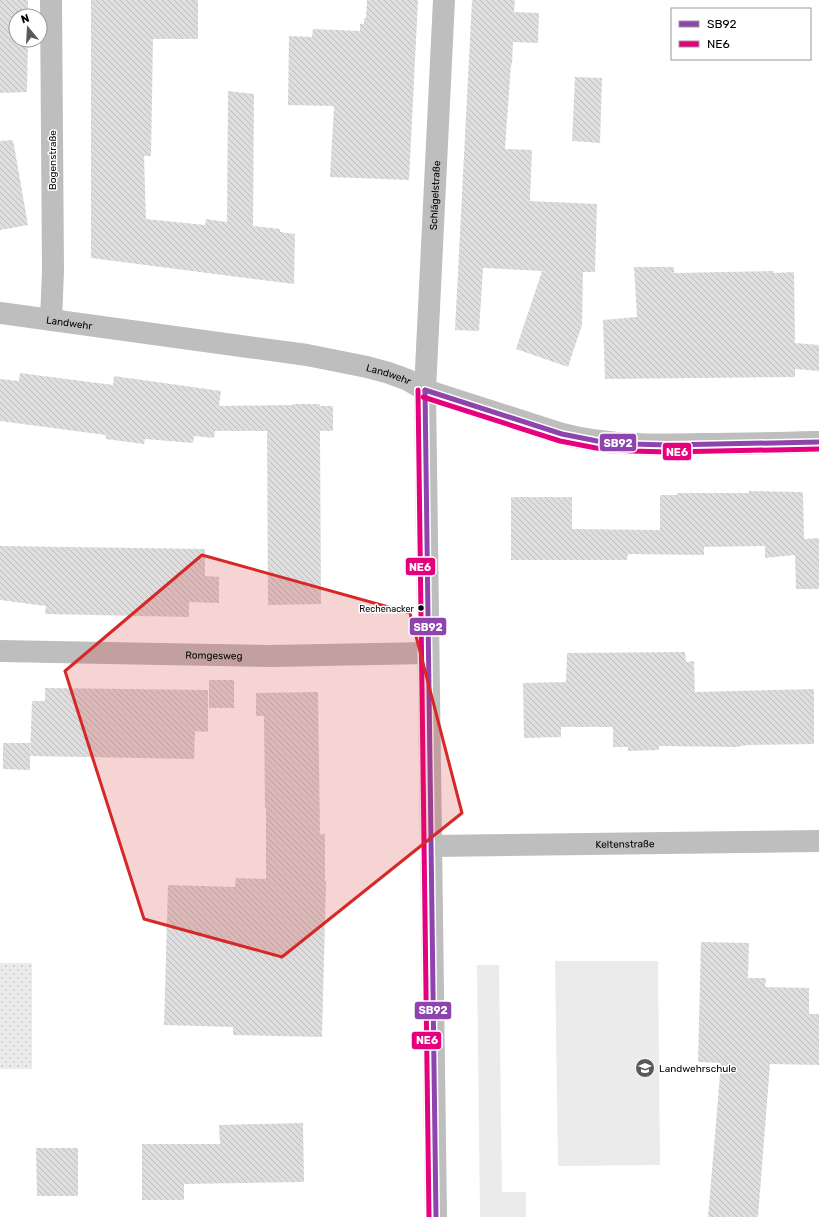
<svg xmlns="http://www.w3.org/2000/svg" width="819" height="1217" viewBox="0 0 819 1217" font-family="Rubik,sans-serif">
  <defs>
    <pattern id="grass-dots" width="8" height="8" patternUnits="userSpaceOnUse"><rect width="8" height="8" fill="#ebebeb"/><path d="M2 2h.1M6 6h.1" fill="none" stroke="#c8c8c8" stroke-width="1.8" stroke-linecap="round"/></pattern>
    <pattern id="building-back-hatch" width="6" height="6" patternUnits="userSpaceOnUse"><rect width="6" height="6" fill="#dedede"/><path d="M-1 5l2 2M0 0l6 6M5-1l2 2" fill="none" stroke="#bdbdbd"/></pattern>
  </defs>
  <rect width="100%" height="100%" fill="#fff"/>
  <rect fill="url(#grass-dots)" x="0" y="963" width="32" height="106"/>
  <g fill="#ebebeb">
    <path d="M 555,961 L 658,961 L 660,1165 L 558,1166 Z"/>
    <path d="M 477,965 L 499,965 L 502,1192 L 526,1192 L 526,1217 L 480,1217 Z"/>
  </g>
  <g fill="url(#building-back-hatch)">
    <path d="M 0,0 L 28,0 L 28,16 L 16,16 L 16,40 L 28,40 L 27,92 L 0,93 Z"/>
    <path d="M 91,0 L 198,0 L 198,39 L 153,39 L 151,156 L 144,156 L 146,219 L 205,225 L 206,219 L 227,222 L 228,91 L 254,94 L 253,226 L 280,229 L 280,232 L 295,234 L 294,284 L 91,258 Z"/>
    <path d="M 367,0 L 418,0 L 409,180 L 330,177 L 334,106 L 288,105 L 289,36 L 312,37 L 313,29 L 360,31 L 360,24 L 364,24 L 364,18 L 366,18 Z"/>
    <path d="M 472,0 L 515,0 L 514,12 L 539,13 L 538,43 L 513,42 L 512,65 L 511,65 L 505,149 L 532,150 L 530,201 L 597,204 L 595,272 L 583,272 L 582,325 L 568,367 L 516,349 L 542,271 L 483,268 L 479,331 L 455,330 Z"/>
    <path d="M 575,77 L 602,78 L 600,143 L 572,141 Z"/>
    <path d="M 13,140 L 28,225 L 0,230 L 0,141 Z"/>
    <path d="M 634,267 L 674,267 L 674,273 L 774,271 L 774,273 L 794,272 L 795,343 L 819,345 L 819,371 L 795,369 L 795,377 L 605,379 L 603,320 L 637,317 Z"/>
    <path d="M 20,373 L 113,385 L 114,376 L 221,391 L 219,406 L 293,405 L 293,404 L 320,404 L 320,406 L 333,406 L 333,431 L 320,431 L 321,604 L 268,605 L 267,431 L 215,431 L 214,438 L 194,436 L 193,443 L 145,439 L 144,444 L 106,439 L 106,435 L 0,421 L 0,379 L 19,381 Z"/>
    <path d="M 749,491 L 803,492 L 804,539 L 819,538 L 819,589 L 796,589 L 795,555 L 765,558 L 765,546 L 704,547 L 704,555 L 628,554 L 627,560 L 511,560 L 511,497 L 572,497 L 572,529 L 660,530 L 660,495 L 677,495 L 677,493 L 749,493 Z"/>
    <path d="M 0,546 L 205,549 L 205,576 L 219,577 L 219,603 L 189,602 L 189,617 L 45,614 L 46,606 L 0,600 Z"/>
    <path d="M 685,652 L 686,662 L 694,661 L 695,692 L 814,689 L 814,744 L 748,745 L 736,747 L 659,746 L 659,750 L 628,751 L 628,747 L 613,747 L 613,727 L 561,727 L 561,737 L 524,738 L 523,683 L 566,682 L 567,653 Z"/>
    <rect x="209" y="680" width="25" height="28"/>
    <path d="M 45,688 L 208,690 L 208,732 L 195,731 L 194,759 L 30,756 L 32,701 L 45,701 Z"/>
    <path d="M 318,692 L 320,834 L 325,834 L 325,881 L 326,881 L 322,1037 L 233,1035 L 233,1027 L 164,1025 L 168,885 L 235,887 L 236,878 L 266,879 L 266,808 L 265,808 L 264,716 L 256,716 L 256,693 Z"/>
    <path d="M 3,743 L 30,743 L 30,770 L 3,769 Z"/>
    <path d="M 701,942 L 749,943 L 748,978 L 766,978 L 765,987 L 809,988 L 809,1014 L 819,1014 L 819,1065 L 770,1064 L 758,1217 L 708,1217 L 721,1063 L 698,1062 Z"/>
    <path d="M 303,1123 L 304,1182 L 184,1184 L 184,1200 L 142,1200 L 142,1144 L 220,1144 L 219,1125 Z"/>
    <path d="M 36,1148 L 78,1148 L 78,1196 L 37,1196 Z"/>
  </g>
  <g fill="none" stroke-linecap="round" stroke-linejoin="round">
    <g stroke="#bebebe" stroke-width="22">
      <path id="s1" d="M 0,313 L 307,355 L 367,367 L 389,373 L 408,380 L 425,390 L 562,434 C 608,446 656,445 703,444 C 742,444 780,443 819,442"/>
      <path d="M 51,320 L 53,271 L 51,0"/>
      <path id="s2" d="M 0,651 L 270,656 L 428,653"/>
      <path id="s3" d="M 431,846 L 819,841"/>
      <path id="s4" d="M 436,1217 L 425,390 L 444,0"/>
    </g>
    <g stroke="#fff" stroke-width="8">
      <g id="bus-1">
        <path d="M 425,390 L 436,1217"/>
        <path d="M 425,390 L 562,434 L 597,441 L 632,444 L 668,445 L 819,442"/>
      </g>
    </g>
    <g stroke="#fff" stroke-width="8">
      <g id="bus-2">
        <path d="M 418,390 L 429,1217"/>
        <path d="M 423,397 L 560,441 L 596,448 L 632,451 L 668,452 L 819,449"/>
      </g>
    </g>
    <use href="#bus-1" stroke="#8e44ad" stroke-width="5"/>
    <use href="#bus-2" stroke="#e5007d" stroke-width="5"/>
  </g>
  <path fill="#d62828" fill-opacity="0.2" stroke="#d62828" stroke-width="3" stroke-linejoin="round" d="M 202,555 L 410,613 L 462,813 L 282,957 L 144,919 L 65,671 Z"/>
  <defs>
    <g id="school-disc" transform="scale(1)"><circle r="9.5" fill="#595959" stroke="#fff"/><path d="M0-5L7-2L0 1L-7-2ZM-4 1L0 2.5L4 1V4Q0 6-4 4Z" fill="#fff"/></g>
  </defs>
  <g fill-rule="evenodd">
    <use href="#school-disc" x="645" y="1068"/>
  </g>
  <circle fill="#000" stroke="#fff" stroke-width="1.5" cx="421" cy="608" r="3.5"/>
  <g text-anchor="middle" stroke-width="3" stroke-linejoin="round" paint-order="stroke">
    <g font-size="9" fill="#000" stroke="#fff" text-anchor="end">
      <text x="414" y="612">Rechenacker</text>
    </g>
    <g font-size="10" fill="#000" stroke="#fff">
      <text transform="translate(52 160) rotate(-90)" y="4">Bogenstraße</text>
      <text dy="4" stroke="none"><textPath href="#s4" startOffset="1022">Schlägelstraße</textPath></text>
      <text dy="4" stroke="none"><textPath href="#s1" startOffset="70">Landwehr</textPath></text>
      <text dy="4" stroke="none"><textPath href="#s1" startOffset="394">Landwehr</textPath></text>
      <text dy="4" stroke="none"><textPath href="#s2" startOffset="214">Romgesweg</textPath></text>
      <text dy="4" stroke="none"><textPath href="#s3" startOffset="194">Keltenstraße</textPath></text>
    </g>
    <g font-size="10" fill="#000" stroke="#fff" text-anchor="start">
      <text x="659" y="1072">Landwehrschule</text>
    </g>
  </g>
  <g stroke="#fff" stroke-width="1.5">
    <rect x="599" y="433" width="38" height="19" rx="4" fill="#8e44ad"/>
    <rect x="662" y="442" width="30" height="19" rx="4" fill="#e5007d"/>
    <rect x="405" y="557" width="31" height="19" rx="4" fill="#e5007d"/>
    <rect x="409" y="617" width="38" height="19" rx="4" fill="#8e44ad"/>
    <rect x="414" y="1001" width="38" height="19" rx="4" fill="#8e44ad"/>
    <rect x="411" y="1031" width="31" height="19" rx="4" fill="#e5007d"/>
  </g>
  <g font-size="11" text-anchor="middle" font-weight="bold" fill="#fff">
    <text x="618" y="447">SB92</text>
    <text x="677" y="456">NE6</text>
    <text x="420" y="571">NE6</text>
    <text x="428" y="631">SB92</text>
    <text x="433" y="1014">SB92</text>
    <text x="427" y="1044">NE6</text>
  </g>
  <rect x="671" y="8" width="140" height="52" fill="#ffffff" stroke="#999999"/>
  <rect x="679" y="21" width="20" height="6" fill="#8e44ad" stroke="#999999"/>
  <text x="707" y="28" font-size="12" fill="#000000">SB92</text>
  <rect x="679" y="41" width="20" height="6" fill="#e5007d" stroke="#999999"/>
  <text x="707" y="48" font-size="12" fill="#000000">NE6</text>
  <g transform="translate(28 28) rotate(342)"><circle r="19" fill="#ffffff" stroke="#999999"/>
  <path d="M0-3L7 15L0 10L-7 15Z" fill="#595959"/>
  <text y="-6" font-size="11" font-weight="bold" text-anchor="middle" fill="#000000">N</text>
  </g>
</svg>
